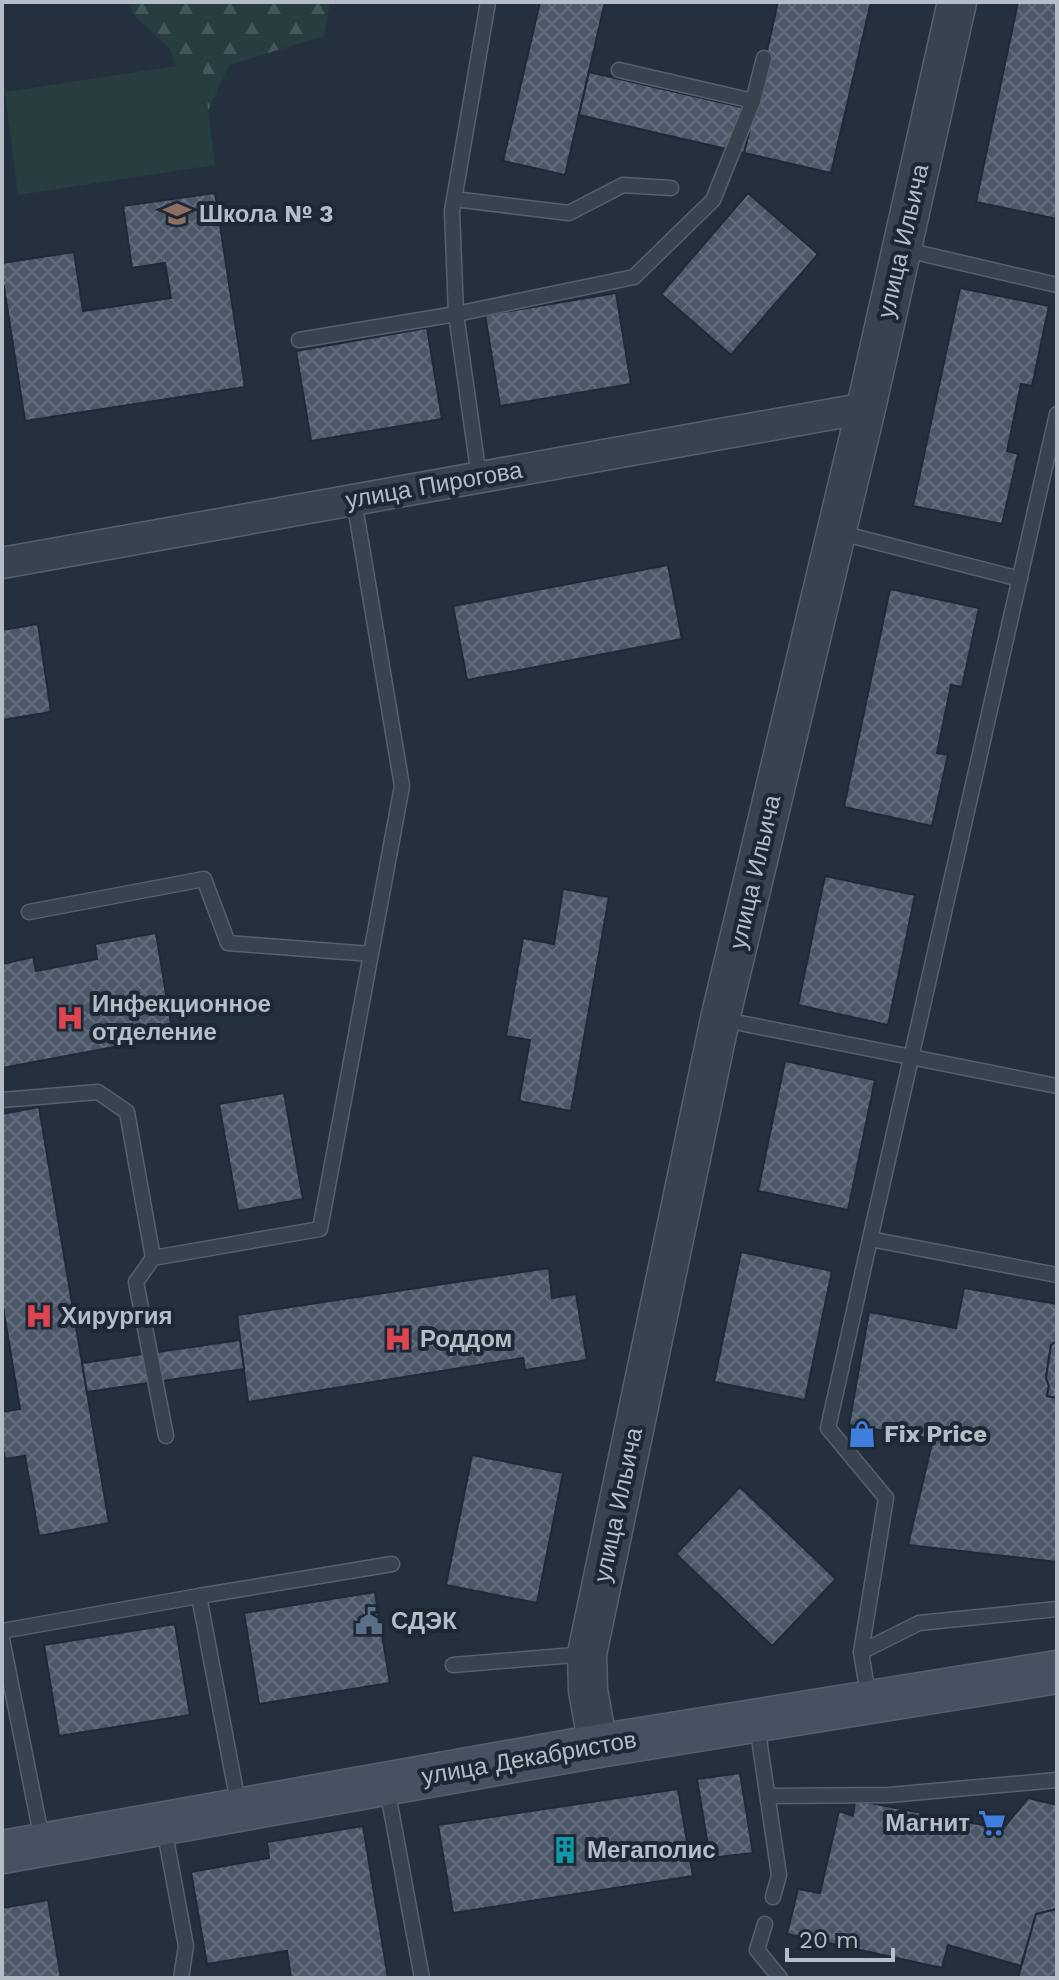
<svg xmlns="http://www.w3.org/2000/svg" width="1059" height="1980" viewBox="0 0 1059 1980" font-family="'Work Sans',sans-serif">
  <defs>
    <pattern id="forest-firs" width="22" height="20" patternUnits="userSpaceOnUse" patternTransform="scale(2)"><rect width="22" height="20" fill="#273d40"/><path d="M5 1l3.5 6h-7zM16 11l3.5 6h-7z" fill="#44575a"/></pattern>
    <pattern id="building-cross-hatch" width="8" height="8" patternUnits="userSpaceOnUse" patternTransform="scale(2)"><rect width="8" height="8" fill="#4b5768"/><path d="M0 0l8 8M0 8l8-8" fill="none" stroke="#636d7c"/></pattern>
  </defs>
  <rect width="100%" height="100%" fill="#25303f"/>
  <path fill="url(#forest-firs)" d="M 130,2 L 330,2 L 324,36 L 229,65 L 200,128 L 170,49 L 133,14 Z"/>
  <path fill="#273d40" d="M 202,62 L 215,165 L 18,195 L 5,92 Z"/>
  <g fill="url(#building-cross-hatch)" stroke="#202936" stroke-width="2">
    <path d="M 540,2 L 605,2 L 565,175 L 503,161 Z"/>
    <path d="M 778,2 L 871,2 L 831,173 L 744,153 Z"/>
    <path d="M 1018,2 L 1057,2 L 1057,219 L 976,202 Z"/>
    <path d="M 589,72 L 754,110 L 744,153 L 579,115 Z"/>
    <path d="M 215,193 L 245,387 L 25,421 L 4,287 L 2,288 L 2,263 L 74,252 L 83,311 L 171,298 L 165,263 L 132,268 L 123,206 Z"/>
    <path d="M 748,193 L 818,254 L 731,355 L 661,294 Z"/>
    <path d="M 960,288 L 1049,306 L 1032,386 L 1021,384 L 1007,451 L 1018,454 L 1002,524 L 913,506 Z"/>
    <path d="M 616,293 L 631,384 L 500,406 L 485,315 Z"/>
    <path d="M 427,328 L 442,419 L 311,441 L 296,351 Z"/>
    <path d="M 668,565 L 682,639 L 467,680 L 453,606 Z"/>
    <path d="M 890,589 L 979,608 L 962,687 L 951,685 L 937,753 L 948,755 L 932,826 L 844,807 Z"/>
    <path d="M 38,624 L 51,712 L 2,720 L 2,630 Z"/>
    <path d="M 825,876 L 915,895 L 888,1025 L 798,1005 Z"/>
    <path d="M 563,889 L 609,897 L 571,1111 L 519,1101 L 530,1040 L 506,1036 L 523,938 L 554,944 Z"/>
    <path d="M 156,933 L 173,1036 L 2,1068 L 2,964 L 33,957 L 36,971 L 97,959 L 95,944 Z"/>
    <path d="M 785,1061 L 875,1080 L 848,1210 L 758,1191 Z"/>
    <path d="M 284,1093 L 303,1199 L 238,1211 L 219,1104 Z"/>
    <path d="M 39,1107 L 109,1523 L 39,1536 L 25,1456 L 5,1459 L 2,1444 L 2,1412 L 20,1409 L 2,1301 L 2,1114 Z"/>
    <path d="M 741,1252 L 832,1271 L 805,1400 L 714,1382 Z"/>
    <path d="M 549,1268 L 552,1298 L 576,1294 L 587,1360 L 525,1370 L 523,1358 L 248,1402 L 237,1315 Z"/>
    <path d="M 964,1288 L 1057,1304 L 1057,1341 L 1051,1345 L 1046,1378 L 1049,1386 L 1047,1396 L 1057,1398 L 1057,1562 L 908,1545 L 933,1439 L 849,1425 L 869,1312 L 956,1328 Z"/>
    <path d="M 240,1340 L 244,1369 L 87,1392 L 82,1363 Z"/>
    <path d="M 1057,1341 L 1057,1398 L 1047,1396 L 1049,1386 L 1046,1378 L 1051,1345 Z"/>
    <path d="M 472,1455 L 563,1473 L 537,1603 L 446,1585 Z"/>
    <path d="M 740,1487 L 836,1579 L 772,1646 L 676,1554 Z"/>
    <path d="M 375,1592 L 390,1683 L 259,1704 L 244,1613 Z"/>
    <path d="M 175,1624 L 190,1715 L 59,1736 L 44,1645 Z"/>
    <path d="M 740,1773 L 753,1853 L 710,1858 L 697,1779 Z"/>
    <path d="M 678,1789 L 693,1876 L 453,1913 L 438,1825 Z"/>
    <path d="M 1028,1798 L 1057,1805 L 1057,1909 L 1036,1914 L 1021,1966 L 948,1945 L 942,1968 L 787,1934 L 798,1889 L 820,1893 L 839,1811 L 853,1816 L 855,1800 L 1003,1829 Z"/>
    <path d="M 363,1826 L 388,1978 L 291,1978 L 287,1951 L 207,1964 L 191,1872 L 269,1858 L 267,1842 Z"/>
    <path d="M 48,1900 L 61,1978 L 2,1978 L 2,1908 Z"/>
    <path d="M 1057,1909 L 1057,1978 L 1018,1978 L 1036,1914 Z"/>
  </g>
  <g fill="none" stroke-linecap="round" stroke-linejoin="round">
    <g stroke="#57606c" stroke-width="17">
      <g id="service">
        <path d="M 488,2 L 452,211 L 456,314 L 634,277 L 713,200 L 753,101 L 619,70"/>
        <path d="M 753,101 L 764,58"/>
        <path d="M 454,199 L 569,213 L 623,185 L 671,188"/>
        <path d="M 902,249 L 1057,285"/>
        <path d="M 299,340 L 456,314 L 479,477"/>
        <path d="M 1057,414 L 870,1239 L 1057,1275"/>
        <path d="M 837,532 L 1020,579"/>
        <path d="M 29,912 L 204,879 L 228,943 L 371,954"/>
        <path d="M 720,1019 L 1057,1086"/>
        <path d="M 2,1100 L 98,1092 L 127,1112 L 153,1258 L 320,1229 L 402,786 L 354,500"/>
        <path d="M 153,1258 L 136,1282 L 166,1436"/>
        <path d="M 199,1596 L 392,1564"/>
        <path d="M 2,1631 L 199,1596 L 239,1808"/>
        <path d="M 2,1639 L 42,1840"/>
        <path d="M 861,1652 L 919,1623 L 1057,1609"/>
        <path d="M 453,1665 L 587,1654"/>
        <path d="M 869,1700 L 861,1652 L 886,1498 L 828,1428 L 870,1239"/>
        <path d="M 757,1725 L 779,1875 L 773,1897"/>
        <path d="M 387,1788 L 422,1978"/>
        <path d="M 768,1796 L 889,1795 L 1057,1780"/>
        <path d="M 164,1828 L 186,1946 L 181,1978"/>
        <path d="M 765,1924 L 757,1950 L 780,1978"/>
      </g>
    </g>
    <g stroke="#57606c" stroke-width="33">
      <path id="minor" d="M 2,563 L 866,408"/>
    </g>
    <g stroke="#57606c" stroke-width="41">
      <path id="tertiary" d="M 598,1746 L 588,1690 L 587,1654 L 720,1019 L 866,408 L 957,2"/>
    </g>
    <g stroke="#57606c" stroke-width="45">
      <path id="secondary" d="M 2,1852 L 598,1746 L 1057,1672"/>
    </g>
    <use href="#service" stroke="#39424f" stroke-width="14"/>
    <use href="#minor" stroke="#39424f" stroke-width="30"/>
    <use href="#tertiary" stroke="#39424f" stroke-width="38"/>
    <use href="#secondary" stroke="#475162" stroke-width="42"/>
  </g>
  <defs>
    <g id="school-bare" transform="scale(2.16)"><path d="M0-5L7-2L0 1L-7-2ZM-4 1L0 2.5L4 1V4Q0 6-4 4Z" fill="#8d6e63" stroke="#1e2734" stroke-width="2.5" paint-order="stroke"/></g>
    <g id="hospital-bare" transform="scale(2.16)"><path d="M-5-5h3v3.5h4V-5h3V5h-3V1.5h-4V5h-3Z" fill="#e0444e" stroke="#1e2734" stroke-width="2.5" paint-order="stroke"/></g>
    <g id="shop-bare" transform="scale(2.16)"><path d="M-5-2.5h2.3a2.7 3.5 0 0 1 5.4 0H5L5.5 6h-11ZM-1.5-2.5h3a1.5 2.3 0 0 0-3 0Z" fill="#3f7fe0" stroke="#1e2734" stroke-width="2.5" paint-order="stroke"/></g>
    <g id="civic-bare" transform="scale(2.16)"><path d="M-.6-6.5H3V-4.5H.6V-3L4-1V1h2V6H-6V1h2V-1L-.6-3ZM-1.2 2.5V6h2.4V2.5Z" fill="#5c6f8a" stroke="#1e2734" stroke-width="2.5" paint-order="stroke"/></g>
    <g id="supermarket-bare" transform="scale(2.16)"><path d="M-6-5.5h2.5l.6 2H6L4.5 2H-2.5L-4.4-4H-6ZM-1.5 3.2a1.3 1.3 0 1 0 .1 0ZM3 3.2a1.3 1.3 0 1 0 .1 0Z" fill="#3f7fe0" stroke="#1e2734" stroke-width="2.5" paint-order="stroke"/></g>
    <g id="building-bare" transform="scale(2.16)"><path d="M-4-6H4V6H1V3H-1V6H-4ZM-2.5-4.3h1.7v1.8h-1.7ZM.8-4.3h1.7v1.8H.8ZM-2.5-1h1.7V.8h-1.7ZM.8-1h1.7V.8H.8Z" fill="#0f9aa8" stroke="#1e2734" stroke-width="2.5" paint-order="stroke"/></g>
  </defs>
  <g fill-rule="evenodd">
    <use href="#school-bare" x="177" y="214"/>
    <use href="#hospital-bare" x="70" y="1018"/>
    <use href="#hospital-bare" x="39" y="1316"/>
    <use href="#hospital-bare" x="398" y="1339"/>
    <use href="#shop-bare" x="862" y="1434"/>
    <use href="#civic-bare" x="369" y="1621"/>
    <use href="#supermarket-bare" x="992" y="1823"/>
    <use href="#building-bare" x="565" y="1850"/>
  </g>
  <g text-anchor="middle" stroke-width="8" stroke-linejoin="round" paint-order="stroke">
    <g font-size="24" font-weight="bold" fill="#b5bdc9" stroke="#1e2734" text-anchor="start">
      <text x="199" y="222">Школа № 3</text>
      <text x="92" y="1012">Инфекционное<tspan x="92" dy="28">отделение</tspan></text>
      <text x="61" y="1324">Хирургия</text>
      <text x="420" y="1347">Роддом</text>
      <text x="884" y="1442">Fix Price</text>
      <text x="391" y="1629">СДЭК</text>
      <text x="970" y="1831" text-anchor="end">Магнит</text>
      <text x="587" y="1858">Мегаполис</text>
    </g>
    <g font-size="24" fill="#b5bdc9" stroke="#1e2734">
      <text transform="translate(903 241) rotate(-77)" y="8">улица Ильича</text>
      <text transform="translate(434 485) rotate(-10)" y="8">улица Пирогова</text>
      <text transform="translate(755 872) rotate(-77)" y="8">улица Ильича</text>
      <text transform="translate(618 1505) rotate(-78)" y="8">улица Ильича</text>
      <text transform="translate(529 1758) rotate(-10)" y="8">улица Декабристов</text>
    </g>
  </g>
  <rect width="1059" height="1980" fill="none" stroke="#b5bdc9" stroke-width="8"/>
  <path d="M787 1948v12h106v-12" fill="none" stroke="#b5bdc9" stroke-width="4"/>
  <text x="799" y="1948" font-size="24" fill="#b5bdc9" stroke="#1e2734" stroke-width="6" paint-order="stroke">20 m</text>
</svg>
